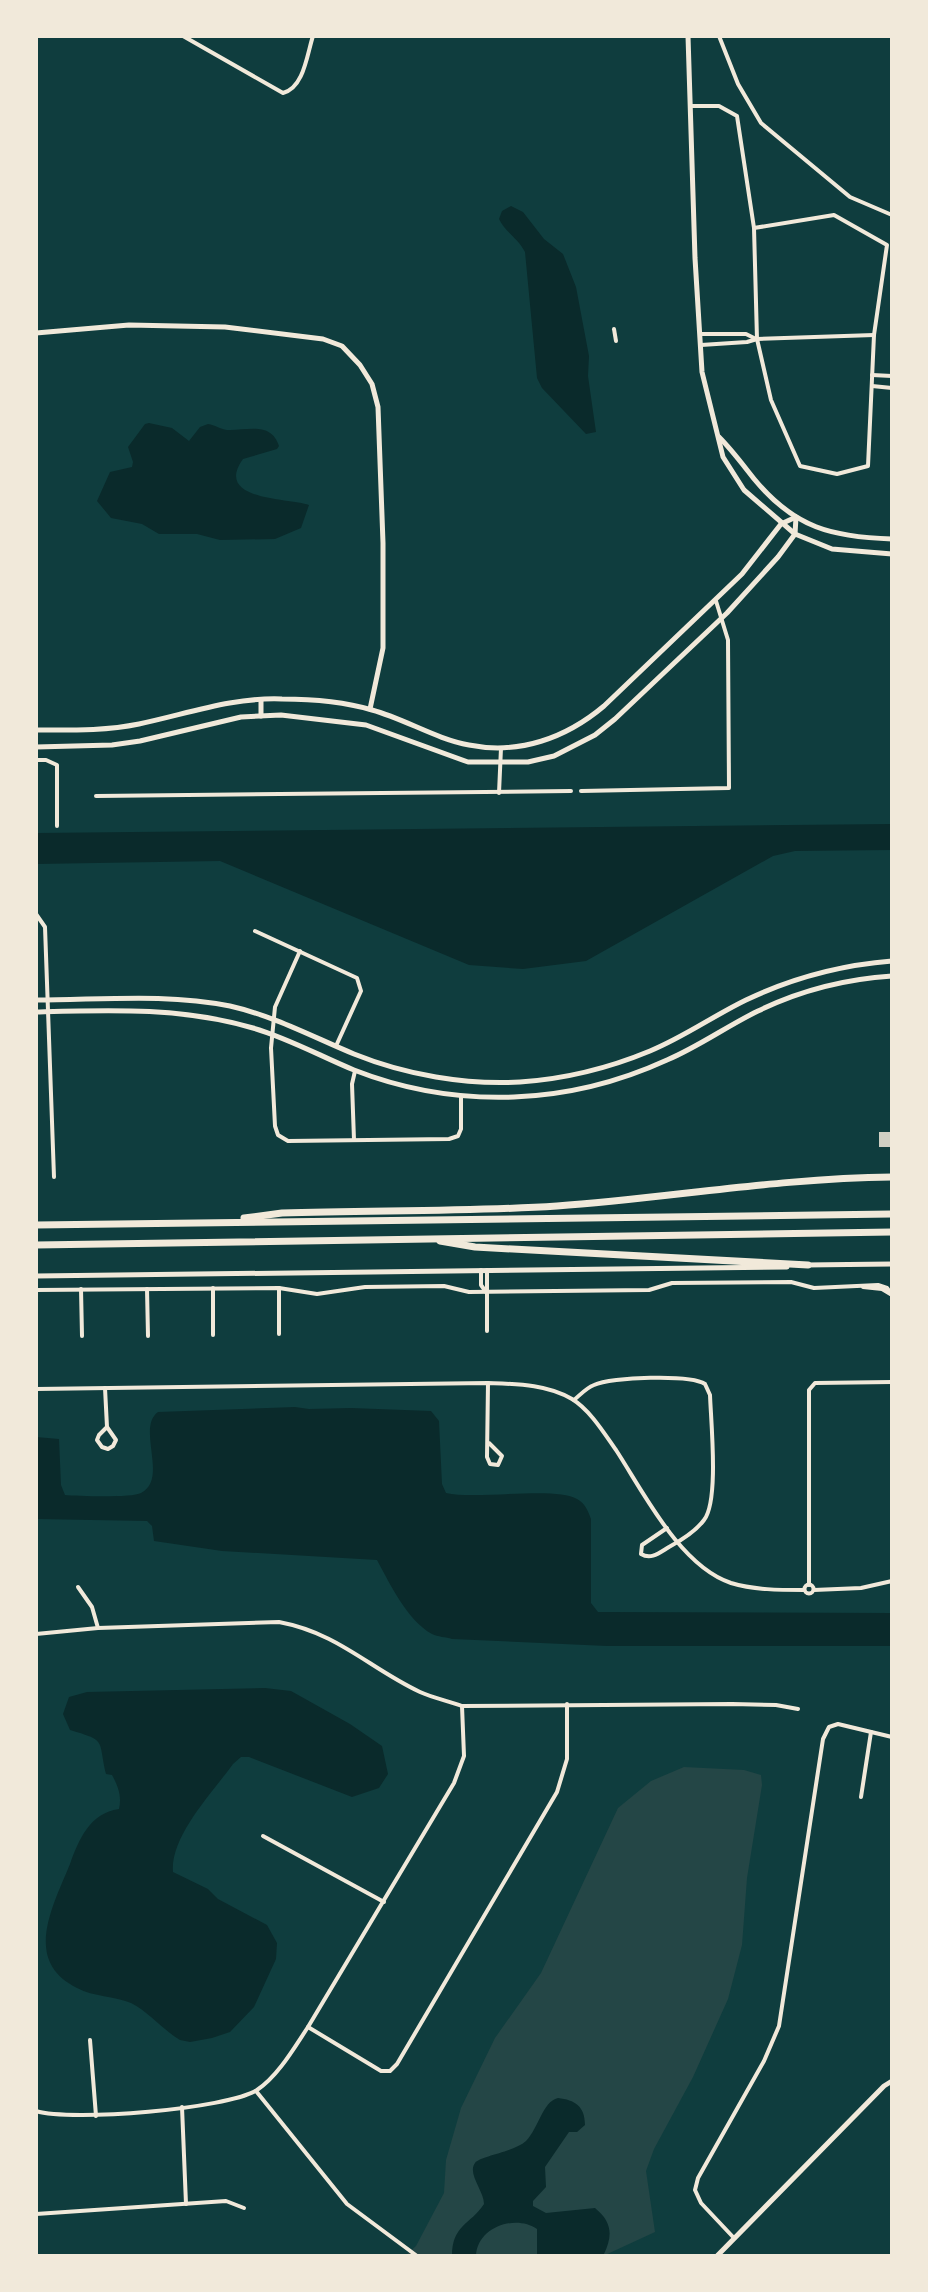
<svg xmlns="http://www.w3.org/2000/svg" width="928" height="2292" viewBox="0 0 928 2292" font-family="'Noto Sans',sans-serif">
  <rect width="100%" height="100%" fill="#0f3d3e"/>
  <path fill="#244646" d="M 684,1767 L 744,1770 L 761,1775 L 762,1785 L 747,1878 L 742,1945 L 728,1999 L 693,2077 L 654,2149 L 646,2171 L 655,2232 L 603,2256 L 405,2256 L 416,2246 L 444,2193 L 446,2160 L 461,2108 L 495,2038 L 541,1973 L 618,1808 L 651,1781 Z"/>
  <g fill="#0a2a2b">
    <path d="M 511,206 L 523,212 L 544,239 L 563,254 L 576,287 L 589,356 L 588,376 L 596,432 L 586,434 L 542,388 L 537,378 L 525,252 C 518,238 505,232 499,219 L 502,211 Z"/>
    <path d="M 149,423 L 172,428 L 189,441 L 200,427 L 208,424 C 215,425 220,429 227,430 C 246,431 271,421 279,446 L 277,449 L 243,459 C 213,501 289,498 309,505 L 301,528 L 275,539 L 220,540 L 197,534 L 159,534 L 142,524 L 111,518 L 97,501 L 110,472 L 132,467 L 133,462 L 128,447 L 145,424 Z"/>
    <path d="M 892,824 L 892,850 L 795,851 L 773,856 L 586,961 L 523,969 L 469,965 L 220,861 L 36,864 L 36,833 Z"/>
    <path d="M 295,1407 L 309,1409 L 351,1408 L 431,1411 L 439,1421 L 442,1484 L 446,1493 C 477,1500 556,1486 577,1499 C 585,1503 588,1511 591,1519 L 591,1603 L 598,1612 L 892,1613 L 892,1646 L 607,1646 L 452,1639 C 446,1637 438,1637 432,1634 C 407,1620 390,1584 377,1560 L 222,1551 L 154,1541 L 152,1526 L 147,1521 L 36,1519 L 36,1437 L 59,1439 L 61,1485 L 65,1495 C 77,1496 132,1498 141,1493 C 169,1479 136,1428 158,1412 Z"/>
    <path d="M 265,1688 L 291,1691 L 350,1724 L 382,1746 L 388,1774 L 379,1788 L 352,1797 L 249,1757 L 241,1757 L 233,1764 C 213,1792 170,1836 173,1872 L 208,1889 L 218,1899 L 267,1925 L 277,1943 L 276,1959 L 254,2007 L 230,2032 L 212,2038 L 190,2042 L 180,2040 C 163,2030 149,2012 131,2003 C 114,1996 94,1997 77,1988 C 22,1961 53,1906 70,1864 C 79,1839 90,1813 119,1809 C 122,1796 118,1786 112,1775 L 106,1774 C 98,1739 107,1741 70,1730 L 63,1714 L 69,1697 L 87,1692 Z"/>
    <path d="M 558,2098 C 575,2100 585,2106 585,2125 L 577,2132 L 569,2132 L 545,2167 L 546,2187 L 533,2201 L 533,2206 L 546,2213 L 595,2208 C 612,2222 613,2235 604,2254 L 537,2256 L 537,2229 C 516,2214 477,2227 476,2256 L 452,2256 C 452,2225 470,2225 484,2204 C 484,2191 467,2174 475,2163 C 480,2156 514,2152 526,2141 C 539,2128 542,2102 558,2098 Z"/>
  </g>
  <rect fill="#cfcfc3" x="879" y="1132" width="13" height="15"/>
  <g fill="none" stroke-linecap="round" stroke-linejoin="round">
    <g stroke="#f1e9da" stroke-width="4">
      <path d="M 183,36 L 283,93 C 304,88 307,54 313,36"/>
      <path d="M 719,36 L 738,84 L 761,123 L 850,197 L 892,215"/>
      <path d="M 690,106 L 719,106 L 737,116 L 754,228 L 757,339 L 771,400 L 800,466 L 837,474 L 868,466 L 874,335 L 887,245 L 834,215 L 754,228"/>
      <path d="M 614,329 L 616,341"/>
      <path d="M 700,334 L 746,334 L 754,338"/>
      <path d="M 701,345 L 747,342 L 757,339 L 874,335"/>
      <path d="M 872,375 L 892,376"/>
      <path d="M 872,386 L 892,388"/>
      <path d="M 36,760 L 46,760 L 57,765 L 57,826"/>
      <path d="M 581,791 L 729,788 L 728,640 L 716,601"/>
      <path d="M 499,793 L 501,748"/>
      <path d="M 96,796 L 571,791"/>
      <path d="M 36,914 L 45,927 L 54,1177"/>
      <path d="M 255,931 L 357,978 L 361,991 L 336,1046"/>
      <path d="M 300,951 L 275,1007 L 271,1048 L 275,1126 L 278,1135 L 288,1141 L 449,1139 L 458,1136 L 461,1129 L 461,1096"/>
      <path d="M 354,1140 L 352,1084 L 355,1071"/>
      <path d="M 481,1270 L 481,1285 L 486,1292"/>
      <path d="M 863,1287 L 882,1289 L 892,1295"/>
      <path d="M 213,1288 L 213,1335"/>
      <path d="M 279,1288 L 279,1334"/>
      <path d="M 81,1289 L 82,1336"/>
      <path d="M 147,1289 L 148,1336"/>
      <path d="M 36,1290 L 279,1288 L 317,1294 L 365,1287 L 444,1286 L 469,1292 L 649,1290 L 672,1283 L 791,1282 L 814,1288 L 878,1285 L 887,1288 L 892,1295"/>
      <path d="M 487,1331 L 487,1270"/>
      <path d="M 488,1383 L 487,1457 L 490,1464 L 498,1465 L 502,1456 L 489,1443"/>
      <path d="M 105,1388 L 107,1427 L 116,1440 L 113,1446 L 108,1449 L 102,1447 L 97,1440 L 99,1435 L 107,1427"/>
      <path d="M 36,1389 L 488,1383 C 516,1384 547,1384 572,1399 C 590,1410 604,1433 616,1450 C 644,1493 680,1566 731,1583 C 754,1590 780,1590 804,1590"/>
      <path d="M 574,1400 C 580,1395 586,1388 594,1385 C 611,1377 690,1374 705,1384 L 710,1395 C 711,1423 719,1501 704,1520 C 696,1531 680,1541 669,1547 C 659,1553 651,1560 641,1554 L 642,1545 L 667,1528"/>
      <circle cx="809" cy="1589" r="4.5"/>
      <path d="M 809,1585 L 809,1390 L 815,1383 L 892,1382"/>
      <path d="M 78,1587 L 92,1607 L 98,1628"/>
      <path d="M 814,1590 L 861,1588 L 892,1581"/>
      <path d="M 36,1634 L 98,1628 L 279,1622 C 338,1633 369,1668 420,1692 C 433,1698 449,1701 462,1706 L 732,1704 L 776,1705 L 798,1709"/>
      <path d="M 861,1797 L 871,1732"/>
      <path d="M 263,1836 L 384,1902"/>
      <path d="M 308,2027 L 381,2071 L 390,2071 L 397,2064 L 557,1792 L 567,1759 L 567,1704"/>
      <path d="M 90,2040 L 96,2116"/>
      <path d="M 256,2091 L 347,2204 L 417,2256"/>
      <path d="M 182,2107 L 186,2204"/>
      <path d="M 36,2111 C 71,2122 227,2109 257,2090 C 278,2076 294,2048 308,2027 L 454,1783 L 464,1756 L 462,1706"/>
      <path d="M 36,2214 L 226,2201 L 244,2208"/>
      <path d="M 734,2238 L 701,2203 L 695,2190 L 698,2178 L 764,2061 L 779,2026 L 823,1739 L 829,1727 L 838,1724 L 892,1737"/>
    </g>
    <g stroke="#f1e9da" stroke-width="5">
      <path d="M 688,36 L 695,258 L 702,372 L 723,457 L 744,490 L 795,534 L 832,549 L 892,554"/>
      <path d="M 36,333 L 129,325 L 225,327 L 323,339 L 342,346 L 360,365 L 372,384 L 378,407 L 383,543 L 383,648 L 370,709"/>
      <path d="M 719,437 C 732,450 743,465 755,480 C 795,528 832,537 892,539"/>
      <path d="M 261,716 L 261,700"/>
      <path d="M 36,730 C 70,730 105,731 139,724 C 187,714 233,697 282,699 C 310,699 345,702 372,710 C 405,719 436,739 469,745 C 519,755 566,738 604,706 L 742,574 L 781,524 L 796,517"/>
      <path d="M 36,747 L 112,745 L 140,741 L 241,717 L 281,715 L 366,725 L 468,762 L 528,762 L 554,756 L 595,735 L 615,719 L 727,613 L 778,557 L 795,534 L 796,517"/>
      <path d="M 36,1000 C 100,1000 166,993 230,1006 C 274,1016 313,1037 354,1054 C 406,1075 465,1085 520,1082 C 565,1079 609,1068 650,1051 C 684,1037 713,1016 746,1000 C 792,978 842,965 892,961"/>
      <path d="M 36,1012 C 109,1010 182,1007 253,1028 C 288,1038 320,1056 354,1070 C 405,1090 460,1099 514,1097 C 567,1095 619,1082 667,1060 C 698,1047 727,1026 758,1011 C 799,991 846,979 892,976"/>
      <path d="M 805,1265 L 892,1264"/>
      <path d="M 36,1276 L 787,1267"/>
      <path d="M 717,2256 L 884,2086 L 892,2081"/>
    </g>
    <g stroke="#f1e9da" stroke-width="7">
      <path d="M 244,1218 L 282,1213 C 373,1210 467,1212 557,1206 C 669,1198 780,1178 892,1177"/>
      <path d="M 36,1225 L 892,1214"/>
      <path d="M 440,1241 L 475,1247 L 808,1265"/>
      <path d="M 36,1245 L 892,1232"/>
    </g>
  </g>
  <rect width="928" height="2292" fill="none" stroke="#f1e9da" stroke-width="76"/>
</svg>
